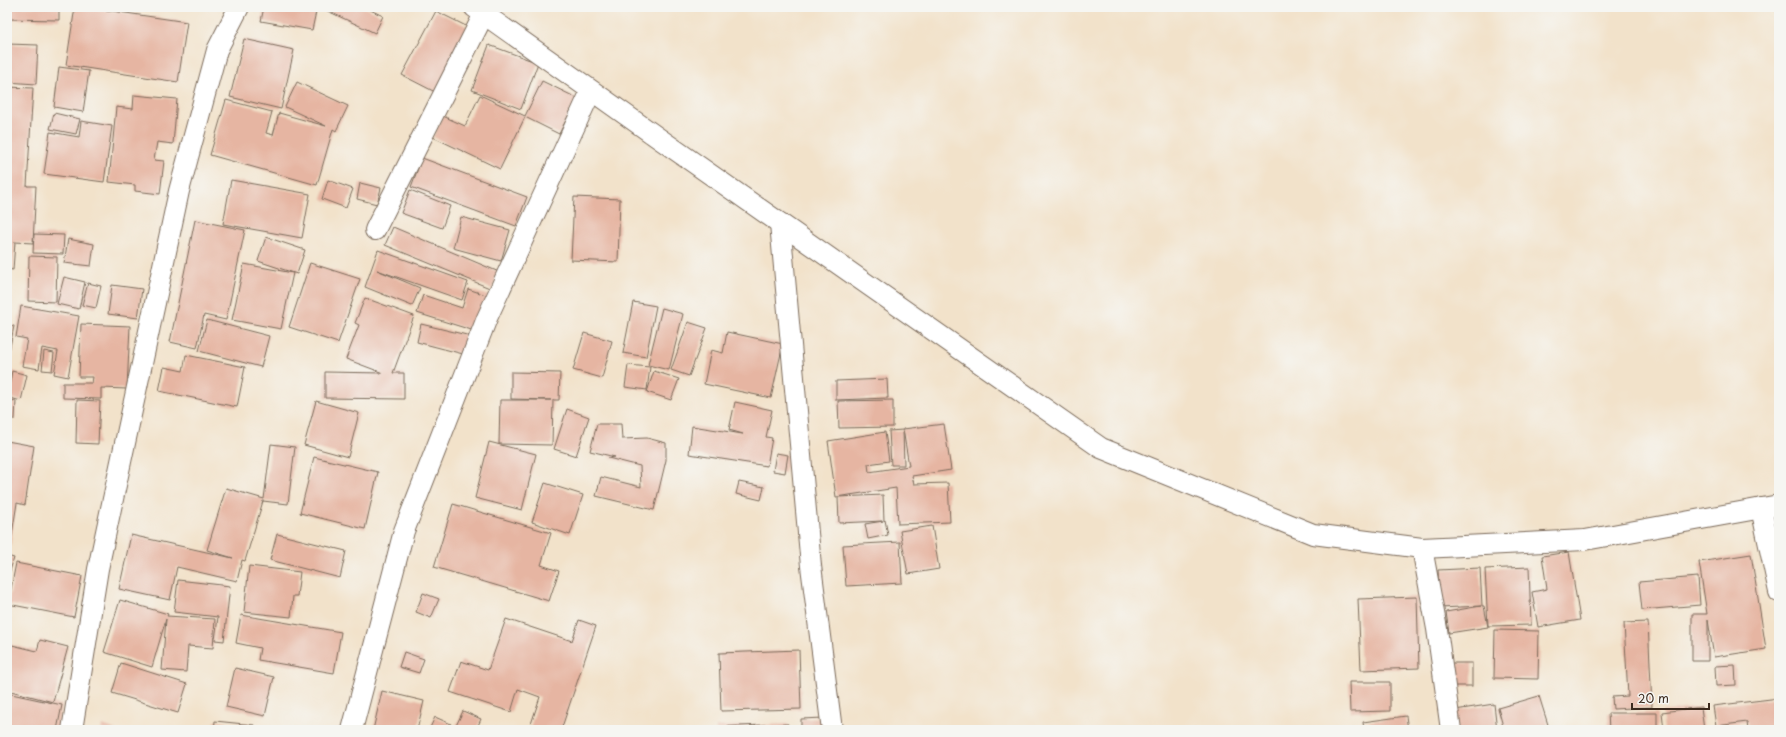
<svg xmlns="http://www.w3.org/2000/svg" width="1786" height="737" viewBox="0 0 1786 737" font-family="'Playpen Sans',sans-serif">
  <rect width="100%" height="100%" fill="#f6f6f2"/>
  <filter id="ink" filterUnits="userSpaceOnUse"><feTurbulence type="fractalNoise" baseFrequency=".025" numOctaves="2"/><feDisplacementMap in="SourceGraphic" scale="8" xChannelSelector="R" yChannelSelector="G"/><feConvolveMatrix kernelMatrix="1 2 1 2 8 2 1 2 1" color-interpolation-filters="sRGB"/></filter>
  <filter id="wash" filterUnits="userSpaceOnUse"><feTurbulence type="fractalNoise" baseFrequency=".012" numOctaves="4" result="noise"/><feDisplacementMap in="SourceGraphic" scale="16" xChannelSelector="R" yChannelSelector="G"/><feGaussianBlur stdDeviation="0.9" result="paint"/><feColorMatrix in="noise" values="0 0 0 0 0 0 0 0 0 0 0 0 0 0 0 0 0 1.4 0 .05"/><feComposite in="paint" operator="in"/></filter>
  <g filter="url(#wash)">
    <rect width="100%" height="100%" fill="#f2e2ca"/>
    <g id="blocks">
      <g fill="#e6b5a2">
        <path d="M 7,7 L 59,7 L 59,20 L 7,19 Z"/>
        <path d="M 75,7 L 85,7 L 187,22 L 178,82 L 66,65 Z"/>
        <path d="M 264,7 L 317,7 L 312,30 L 261,21 Z"/>
        <path d="M 319,7 L 364,7 L 383,16 L 375,33 Z"/>
        <path d="M 436,11 L 470,28 L 437,93 L 402,75 Z"/>
        <path d="M 244,39 L 294,50 L 281,109 L 230,97 Z"/>
        <path d="M 7,44 L 38,45 L 36,84 L 7,82 Z"/>
        <path d="M 489,45 L 538,63 L 521,109 L 472,90 Z"/>
        <path d="M 59,67 L 89,71 L 83,112 L 54,107 Z"/>
        <path d="M 542,81 L 577,98 L 559,134 L 525,117 L 500,169 L 433,137 L 443,116 L 465,126 L 480,95 L 525,116 Z"/>
        <path d="M 297,82 L 348,106 L 336,131 L 333,129 L 317,185 L 210,155 L 226,100 L 272,112 L 266,133 L 273,135 L 279,113 L 326,126 L 285,107 Z"/>
        <path d="M 7,87 L 33,88 L 27,186 L 36,186 L 33,243 L 15,242 L 13,270 L 7,269 Z"/>
        <path d="M 134,95 L 177,99 L 173,144 L 157,142 L 154,160 L 164,161 L 160,194 L 135,191 L 135,185 L 109,182 L 116,107 L 133,109 Z"/>
        <path d="M 54,113 L 80,119 L 76,134 L 50,129 Z"/>
        <path d="M 81,121 L 112,126 L 104,182 L 44,174 L 50,132 L 79,137 Z"/>
        <path d="M 422,158 L 527,197 L 516,226 L 411,187 Z"/>
        <path d="M 231,180 L 310,194 L 302,238 L 223,224 Z"/>
        <path d="M 328,180 L 353,189 L 346,208 L 322,199 Z"/>
        <path d="M 360,183 L 381,188 L 377,204 L 357,199 Z"/>
        <path d="M 410,190 L 450,206 L 442,228 L 401,213 Z"/>
        <path d="M 574,197 L 620,199 L 618,262 L 571,260 Z"/>
        <path d="M 461,217 L 510,230 L 501,261 L 453,248 Z"/>
        <path d="M 195,220 L 245,230 L 226,320 L 204,315 L 197,348 L 170,342 Z"/>
        <path d="M 393,227 L 499,272 L 492,289 L 385,245 Z"/>
        <path d="M 34,234 L 64,235 L 63,254 L 33,253 Z"/>
        <path d="M 266,237 L 305,250 L 297,274 L 258,261 Z"/>
        <path d="M 68,239 L 94,244 L 91,266 L 64,263 Z"/>
        <path d="M 378,250 L 468,282 L 462,300 L 377,270 L 420,288 L 412,306 L 365,287 Z"/>
        <path d="M 29,256 L 57,257 L 56,302 L 28,301 Z"/>
        <path d="M 310,263 L 360,279 L 338,343 L 289,327 Z"/>
        <path d="M 244,264 L 293,273 L 281,329 L 232,320 Z"/>
        <path d="M 64,277 L 85,282 L 79,309 L 57,304 Z"/>
        <path d="M 88,283 L 101,286 L 96,308 L 82,305 Z"/>
        <path d="M 112,285 L 142,289 L 138,318 L 108,314 Z"/>
        <path d="M 468,289 L 489,296 L 478,332 L 417,313 L 423,295 L 462,308 Z"/>
        <path d="M 365,298 L 414,316 L 393,373 L 404,373 L 404,399 L 325,398 L 325,372 L 383,373 L 346,359 L 359,325 L 355,323 Z"/>
        <path d="M 633,302 L 656,306 L 646,357 L 623,353 Z"/>
        <path d="M 21,306 L 79,316 L 68,377 L 54,374 L 58,351 L 42,348 L 39,369 L 22,366 L 27,339 L 16,337 Z"/>
        <path d="M 662,308 L 683,314 L 669,370 L 648,365 Z"/>
        <path d="M 207,320 L 269,336 L 261,367 L 199,351 Z"/>
        <path d="M 688,322 L 707,328 L 689,376 L 671,370 Z"/>
        <path d="M 81,324 L 130,326 L 127,389 L 101,388 L 101,399 L 63,398 L 63,383 L 92,383 L 93,377 L 79,377 Z"/>
        <path d="M 421,324 L 471,336 L 467,355 L 417,342 Z"/>
        <path d="M 7,325 L 14,326 L 8,357 L 7,357 Z"/>
        <path d="M 727,332 L 783,344 L 771,398 L 704,384 L 711,350 L 723,353 Z"/>
        <path d="M 584,333 L 612,341 L 602,378 L 573,370 Z"/>
        <path d="M 44,351 L 54,353 L 52,371 L 42,370 Z"/>
        <path d="M 186,355 L 245,367 L 237,407 L 159,391 L 164,367 L 183,371 Z"/>
        <path d="M 628,365 L 650,367 L 647,390 L 625,387 Z"/>
        <path d="M 12,371 L 27,375 L 21,401 L 7,397 Z"/>
        <path d="M 654,371 L 679,379 L 671,400 L 647,392 Z"/>
        <path d="M 511,372 L 560,373 L 559,400 L 553,400 L 552,445 L 499,444 L 500,400 L 551,400 L 511,399 Z"/>
        <path d="M 887,379 L 888,398 L 836,400 L 836,381 Z"/>
        <path d="M 7,400 L 16,401 L 15,419 L 7,419 Z"/>
        <path d="M 77,400 L 100,401 L 98,444 L 76,443 Z"/>
        <path d="M 893,400 L 893,427 L 839,428 L 838,401 Z"/>
        <path d="M 316,401 L 359,413 L 348,457 L 304,445 Z"/>
        <path d="M 735,402 L 772,410 L 766,437 L 772,438 L 767,466 L 689,454 L 692,426 L 743,434 L 729,430 Z"/>
        <path d="M 567,409 L 589,417 L 576,456 L 554,449 Z"/>
        <path d="M 597,424 L 621,424 L 622,439 L 647,438 L 666,443 L 666,460 L 654,510 L 596,496 L 601,477 L 641,487 L 640,466 L 608,458 L 615,457 L 590,451 Z"/>
        <path d="M 944,424 L 951,470 L 912,476 L 914,484 L 948,483 L 950,522 L 898,524 L 896,488 L 836,497 L 828,441 L 885,432 L 889,461 L 868,464 L 869,472 L 909,466 L 903,429 Z"/>
        <path d="M 903,430 L 904,465 L 891,465 L 889,431 Z"/>
        <path d="M 7,441 L 34,446 L 25,505 L 17,503 L 10,547 L 7,547 Z"/>
        <path d="M 489,442 L 536,454 L 522,510 L 475,498 Z"/>
        <path d="M 271,444 L 295,447 L 288,504 L 263,501 L 245,561 L 242,560 L 237,581 L 177,567 L 170,600 L 119,589 L 131,535 L 233,558 L 207,550 L 226,488 L 264,499 Z"/>
        <path d="M 776,453 L 788,455 L 785,473 L 773,471 Z"/>
        <path d="M 314,457 L 378,472 L 365,529 L 300,513 Z"/>
        <path d="M 739,482 L 764,487 L 761,500 L 736,494 Z"/>
        <path d="M 545,483 L 583,495 L 570,535 L 532,522 Z"/>
        <path d="M 883,495 L 884,521 L 885,520 L 888,535 L 868,539 L 865,524 L 883,521 L 839,523 L 838,497 Z"/>
        <path d="M 453,504 L 551,533 L 541,565 L 559,571 L 549,601 L 434,567 Z"/>
        <path d="M 932,526 L 939,569 L 908,574 L 900,531 Z"/>
        <path d="M 277,534 L 346,551 L 340,578 L 270,560 Z"/>
        <path d="M 900,542 L 902,583 L 846,586 L 843,545 Z"/>
        <path d="M 1569,552 L 1580,620 L 1538,627 L 1532,592 L 1547,589 L 1542,556 Z"/>
        <path d="M 1751,554 L 1766,649 L 1714,657 L 1708,620 L 1708,661 L 1692,661 L 1692,614 L 1707,614 L 1699,562 Z"/>
        <path d="M 7,556 L 14,558 L 7,580 Z"/>
        <path d="M 16,563 L 82,576 L 74,617 L 8,604 Z"/>
        <path d="M 249,566 L 300,572 L 297,596 L 293,596 L 291,617 L 244,612 Z"/>
        <path d="M 1529,567 L 1531,625 L 1488,626 L 1485,569 Z"/>
        <path d="M 1480,568 L 1482,606 L 1484,606 L 1488,627 L 1449,633 L 1446,612 L 1481,606 L 1440,608 L 1438,570 Z"/>
        <path d="M 1698,577 L 1700,605 L 1642,610 L 1639,582 Z"/>
        <path d="M 178,580 L 230,586 L 224,641 L 215,640 L 218,617 L 174,612 Z"/>
        <path d="M 423,593 L 439,599 L 431,618 L 416,612 Z"/>
        <path d="M 1417,597 L 1419,668 L 1361,670 L 1358,599 Z"/>
        <path d="M 120,600 L 168,614 L 167,616 L 215,619 L 213,648 L 188,646 L 186,672 L 162,670 L 166,619 L 152,667 L 104,652 Z"/>
        <path d="M 241,615 L 341,632 L 334,673 L 258,660 L 260,648 L 236,643 Z"/>
        <path d="M 506,619 L 572,641 L 579,620 L 596,626 L 561,730 L 529,730 L 540,697 L 518,689 L 511,712 L 450,692 L 461,661 L 488,670 Z"/>
        <path d="M 1648,622 L 1652,707 L 1613,709 L 1612,697 L 1628,696 L 1624,623 Z"/>
        <path d="M 1495,630 L 1539,631 L 1538,679 L 1494,678 Z"/>
        <path d="M 40,640 L 68,647 L 53,702 L 7,690 L 8,644 L 37,651 Z"/>
        <path d="M 799,650 L 801,709 L 721,711 L 719,653 Z"/>
        <path d="M 404,652 L 424,659 L 419,673 L 399,667 Z"/>
        <path d="M 121,663 L 187,684 L 178,713 L 112,693 Z"/>
        <rect x="1451" y="663" width="21" height="23"/>
        <path d="M 1735,665 L 1736,685 L 1716,686 L 1715,666 Z"/>
        <path d="M 235,668 L 274,677 L 265,716 L 226,707 Z"/>
        <path d="M 1349,682 L 1390,682 L 1390,711 L 1350,712 Z"/>
        <path d="M 382,691 L 424,701 L 417,730 L 373,730 Z"/>
        <path d="M 7,693 L 62,705 L 57,730 L 7,730 Z"/>
        <path d="M 1539,696 L 1549,728 L 1541,730 L 1504,730 L 1498,708 Z"/>
        <path d="M 1779,698 L 1779,730 L 1748,730 L 1747,722 L 1716,726 L 1713,706 Z"/>
        <path d="M 1494,704 L 1497,730 L 1457,730 L 1455,710 Z"/>
        <path d="M 1701,707 L 1704,730 L 1664,730 L 1662,712 Z"/>
        <path d="M 463,711 L 481,719 L 476,730 L 454,730 Z"/>
        <path d="M 1608,713 L 1657,713 L 1657,730 L 1609,730 Z"/>
        <path d="M 1406,716 L 1408,730 L 1364,730 L 1363,722 Z"/>
        <path d="M 435,717 L 451,724 L 449,730 L 429,730 Z"/>
        <path d="M 824,718 L 824,730 L 801,730 L 801,719 Z"/>
        <path d="M 215,721 L 254,725 L 253,730 L 214,730 Z"/>
        <path d="M 788,724 L 789,730 L 716,730 L 716,727 Z"/>
        <path d="M 103,725 L 116,730 L 101,730 Z"/>
      </g>
    </g>
  </g>
  <g filter="url(#ink)">
    <use href="#blocks" fill-opacity="0" stroke="#7b6a5a" stroke-width="1"/>
    <g fill="none" stroke-linecap="round" stroke-linejoin="round">
      <g stroke="#7b6a5a" stroke-width="22">
        <g id="street">
          <path d="M 474,7 L 657,137 L 1101,448 L 1313,534 L 1422,548 L 1585,540 L 1779,505"/>
          <path d="M 780,223 L 811,566 L 832,730"/>
          <path d="M 375,230 L 484,14"/>
          <path d="M 1761,508 L 1779,592"/>
          <path d="M 1422,548 L 1437,629 L 1451,730"/>
          <path d="M 72,730 L 98,569 L 179,191 L 217,50 L 239,7"/>
          <path d="M 352,730 L 404,531 L 487,318 L 591,91"/>
        </g>
      </g>
      <use href="#street" stroke="#fff" stroke-width="20"/>
    </g>
  </g>
  <rect width="1786" height="737" fill="none" stroke="#f6f6f2" stroke-width="24"/>
  <path d="M1632 703v6h77v-6" fill="none" stroke="#3b2a1e" stroke-width="2"/>
  <text x="1638" y="703" font-size="12" fill="#3b2a1e" stroke="#f6f6f2" stroke-width="3" paint-order="stroke">20 m</text>
</svg>
